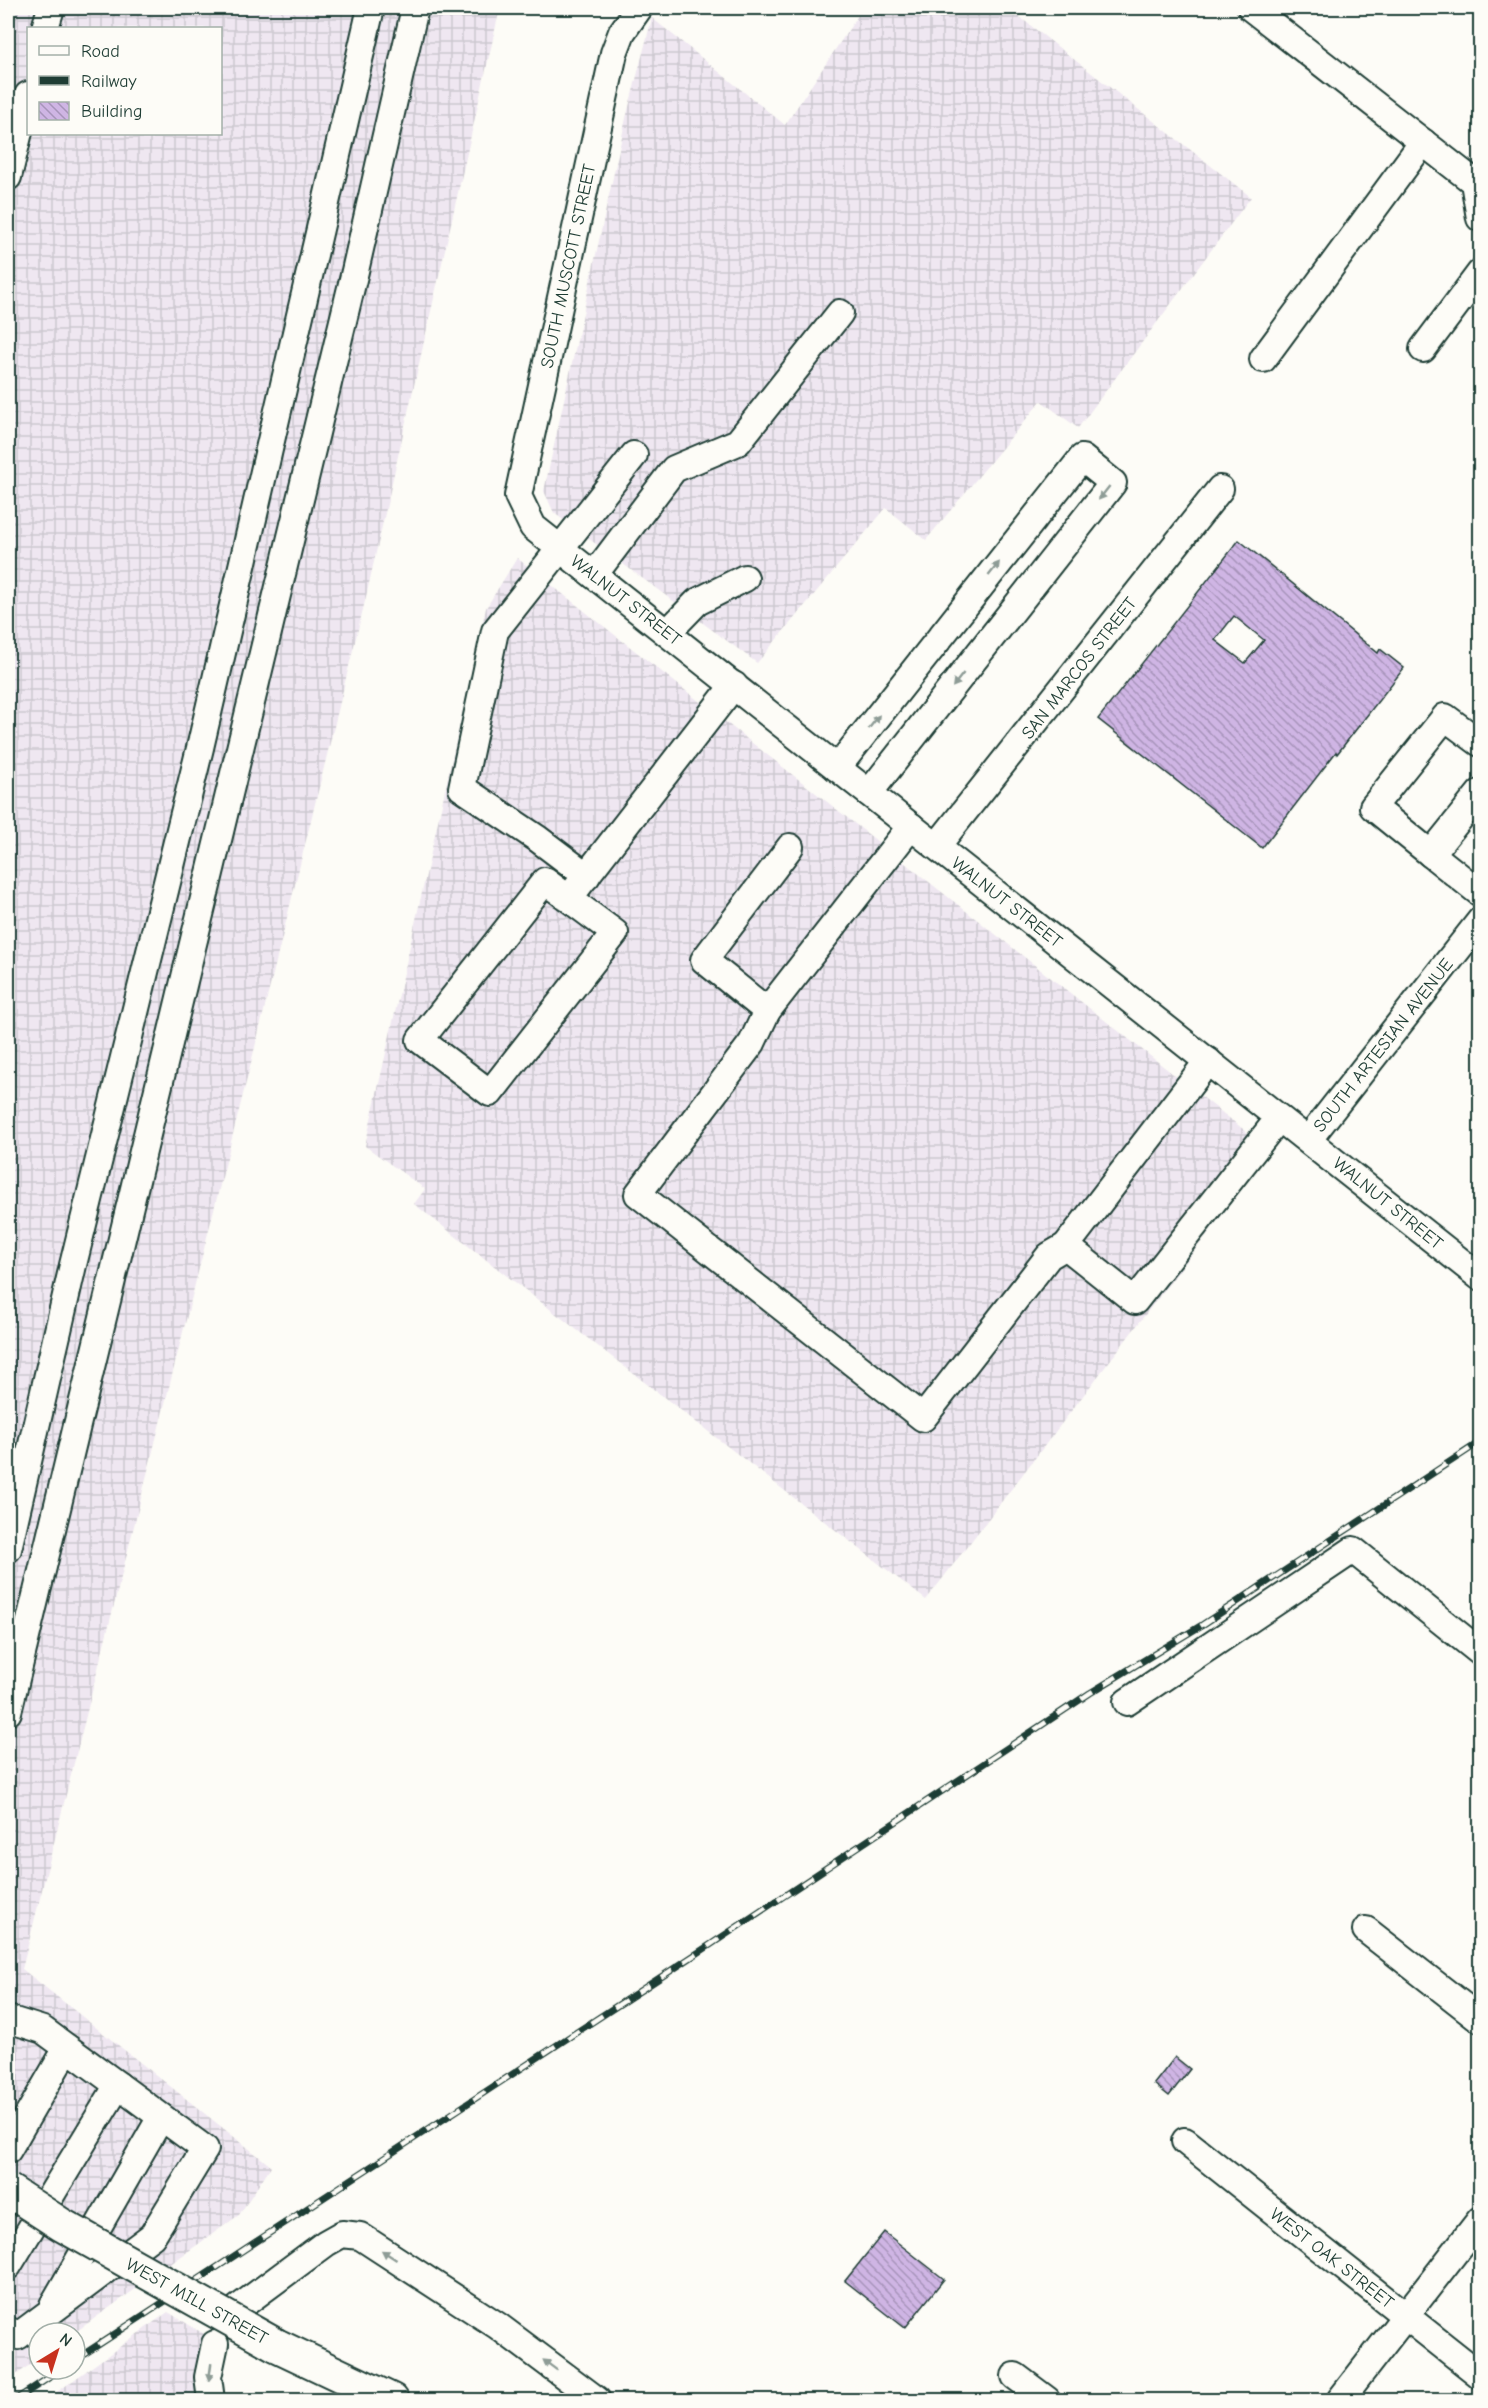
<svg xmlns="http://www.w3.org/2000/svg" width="1488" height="2408" viewBox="0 0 1488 2408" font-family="'Comic Neue',sans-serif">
  <defs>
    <pattern id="industrial-grid" width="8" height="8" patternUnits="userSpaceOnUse" patternTransform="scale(1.5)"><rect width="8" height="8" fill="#efe7f1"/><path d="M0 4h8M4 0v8" fill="none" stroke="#ccc7cf"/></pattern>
    <pattern id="building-back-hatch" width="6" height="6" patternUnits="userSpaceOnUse" patternTransform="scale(1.5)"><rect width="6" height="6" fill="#cfb5e4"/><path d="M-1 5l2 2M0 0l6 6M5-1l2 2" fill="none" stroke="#a794ba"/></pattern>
  </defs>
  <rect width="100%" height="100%" fill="#fdfcf7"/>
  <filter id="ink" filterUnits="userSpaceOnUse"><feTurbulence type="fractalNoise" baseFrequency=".0167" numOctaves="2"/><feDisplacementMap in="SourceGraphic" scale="12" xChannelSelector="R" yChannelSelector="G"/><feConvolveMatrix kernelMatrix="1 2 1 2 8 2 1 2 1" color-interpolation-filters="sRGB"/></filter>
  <g filter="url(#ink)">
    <g fill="url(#industrial-grid)" fill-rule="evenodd">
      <path d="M 8,8 L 500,8 L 365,601 L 257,1039 L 22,1969 L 271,2166 L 239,2215 L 74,2333 L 39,2333 L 39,2358 L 8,2381 ZM 28,28 L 220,28 L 220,134 L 28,134 Z"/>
      <path d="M 863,8 L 1008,8 L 1251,197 L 1078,428 L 1041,401 L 926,540 L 886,508 L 757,663 L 554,513 L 544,491 L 626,118 L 652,18 L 785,125 Z"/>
      <path d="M 517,558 L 1271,1151 L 926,1600 L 414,1204 L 425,1189 L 365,1146 L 486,608 Z"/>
      <path d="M 168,2312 L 204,2334 L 199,2400 L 46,2400 Z"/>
    </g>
    <g fill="url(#building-back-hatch)" stroke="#1f3d34" stroke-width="1.5" fill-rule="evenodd">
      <path d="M 1239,540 L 1378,653 L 1380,649 L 1404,668 L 1337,754 L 1336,752 L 1262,848 L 1098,719 ZM 1234,616 L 1264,640 L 1245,663 L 1215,640 Z"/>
      <path d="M 1175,2057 L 1190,2069 L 1169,2096 L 1154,2084 Z"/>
      <path d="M 884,2232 L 944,2279 L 905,2328 L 845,2281 Z"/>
    </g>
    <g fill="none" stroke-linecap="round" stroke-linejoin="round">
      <g stroke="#1f3d34" stroke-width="30">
        <g id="minor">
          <path d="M 639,8 L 622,32 L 614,53 L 518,496 L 533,527 L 1480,1277"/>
          <path d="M 1251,8 L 1474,182 L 1480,218"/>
          <path d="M 45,28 L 51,8"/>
          <path d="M 8,177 L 28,95"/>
          <path d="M 1423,349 L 1480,273"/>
          <path d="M 1263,359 L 1423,142"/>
          <path d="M 594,575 L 674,469 L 738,442 L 840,313"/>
          <path d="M 667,633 L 697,602 L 745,578"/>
          <path d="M 1480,743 L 1445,717 L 1373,807 L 1431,854 L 1480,793"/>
          <path d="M 837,768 L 1082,458 L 1113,483 L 869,793"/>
          <path d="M 937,846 L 1220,489"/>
          <path d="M 790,847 L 704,960 L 767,1011 L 911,826"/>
          <path d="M 1431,854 L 1480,893"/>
          <path d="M 587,876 L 538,839 L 462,788 L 495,631 L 634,455"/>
          <path d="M 545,881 L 615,933 L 490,1093 L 420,1040 Z"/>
          <path d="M 576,889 L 734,685"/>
          <path d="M 767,1011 L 752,1043 L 638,1194 L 923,1418 L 1049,1256 L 1066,1246"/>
          <path d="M 1208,1061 L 1066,1246 L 1135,1301 L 1279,1118"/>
          <path d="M 1308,1140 L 1480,921"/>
          <path d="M 8,1549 L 73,1265 L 200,748 L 371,8"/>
          <path d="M 1127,1702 L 1353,1550 L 1480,1652"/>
          <path d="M 8,1712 L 355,271 L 415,8"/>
          <path d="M 1366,1930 L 1480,2019"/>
          <path d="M 8,2019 L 43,2030 L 205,2149 L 152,2236 L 18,2336 L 8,2330"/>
          <path d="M 1185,2141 L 1480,2375"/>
          <path d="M 8,2150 L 67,2048"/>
          <path d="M 8,2266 L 118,2085"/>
          <path d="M 53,2305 L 161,2117"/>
          <path d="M 237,2309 L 326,2243 L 342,2234 L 360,2236 L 498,2326 L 597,2400"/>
          <path d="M 1015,2376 L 1047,2400"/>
          <path d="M 211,2400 L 208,2377 L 215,2344"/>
          <path d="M 1340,2400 L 1480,2220"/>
        </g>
      </g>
      <g stroke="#1f3d34" stroke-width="36">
        <path id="major" d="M 276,2345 L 392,2400"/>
      </g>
      <use href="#minor" stroke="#fdfcf7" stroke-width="26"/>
      <use href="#major" stroke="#fdfcf7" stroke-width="32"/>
      <g stroke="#1f3d34" stroke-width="7">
        <g id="rail">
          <path d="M 75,2360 L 710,1945 L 1090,1693 L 1202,1625 L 1480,1442"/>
          <path d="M 15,2400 L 62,2369"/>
        </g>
      </g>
      <use href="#rail" stroke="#fdfcf7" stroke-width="4.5" stroke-dasharray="14" stroke-linecap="butt"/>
      <g stroke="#1f3d34" stroke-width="36" stroke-linecap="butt">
        <path id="major-bridge" d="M 8,2190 L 62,2225 L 276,2345"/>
      </g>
      <use href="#major-bridge" stroke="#fdfcf7" stroke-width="32"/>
    </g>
    <defs><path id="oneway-solid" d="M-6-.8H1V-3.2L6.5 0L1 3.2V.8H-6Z" transform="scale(1.5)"/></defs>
    <g fill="#8e9c96">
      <use href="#oneway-solid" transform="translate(1104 493) rotate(128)"/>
      <use href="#oneway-solid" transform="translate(994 569) rotate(-52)"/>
      <use href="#oneway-solid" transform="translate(958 680) rotate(128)"/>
      <use href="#oneway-solid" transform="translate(874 722) rotate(-52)"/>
      <use href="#oneway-solid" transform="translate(389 2255) rotate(-147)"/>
      <use href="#oneway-solid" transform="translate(550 2365) rotate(-143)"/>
      <use href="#oneway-solid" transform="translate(210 2372) rotate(98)"/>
    </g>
  </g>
  <g text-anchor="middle" stroke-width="6" stroke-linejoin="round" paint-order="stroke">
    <g font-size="18" fill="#1f3d34" stroke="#fdfcf7">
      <text transform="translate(568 266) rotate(-78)" y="6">SOUTH MUSCOTT STREET</text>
      <text transform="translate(626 600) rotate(38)" y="6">WALNUT STREET</text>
      <text transform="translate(1079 668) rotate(-52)" y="6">SAN MARCOS STREET</text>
      <text transform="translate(1007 902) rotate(38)" y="6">WALNUT STREET</text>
      <text transform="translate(1383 1045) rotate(-52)" y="6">SOUTH ARTESIAN AVENUE</text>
      <text transform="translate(1388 1203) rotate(39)" y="6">WALNUT STREET</text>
      <text transform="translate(1332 2258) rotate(38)" y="6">WEST OAK STREET</text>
      <text transform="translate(197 2301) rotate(29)" y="6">WEST MILL STREET</text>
    </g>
  </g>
  <rect width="1488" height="2408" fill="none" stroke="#fdfcf7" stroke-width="30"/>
  <rect x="15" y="15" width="1458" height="2378" fill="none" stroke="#1f3d34" stroke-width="2" filter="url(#ink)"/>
  <rect x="27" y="27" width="195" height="108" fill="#fdfcf7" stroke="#a4b0a9" stroke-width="1.5"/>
  <rect x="39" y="46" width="30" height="9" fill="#fdfcf7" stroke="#a4b0a9" stroke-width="1.5"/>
  <text x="81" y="57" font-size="18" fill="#1f3d34">Road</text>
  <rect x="39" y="76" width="30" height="9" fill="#1f3d34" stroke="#a4b0a9" stroke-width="1.5"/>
  <text x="81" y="87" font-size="18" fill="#1f3d34">Railway</text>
  <rect x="39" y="102" width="30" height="18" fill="url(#building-back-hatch)" stroke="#a4b0a9" stroke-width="1.5"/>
  <text x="81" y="117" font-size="18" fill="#1f3d34">Building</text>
  <g transform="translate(57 2351) rotate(38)"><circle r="28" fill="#fdfcf7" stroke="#a4b0a9" stroke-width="1.5"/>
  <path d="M0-4.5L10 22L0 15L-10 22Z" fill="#c8321e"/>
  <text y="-9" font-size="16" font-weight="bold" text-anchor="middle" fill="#1f3d34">N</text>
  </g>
</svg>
